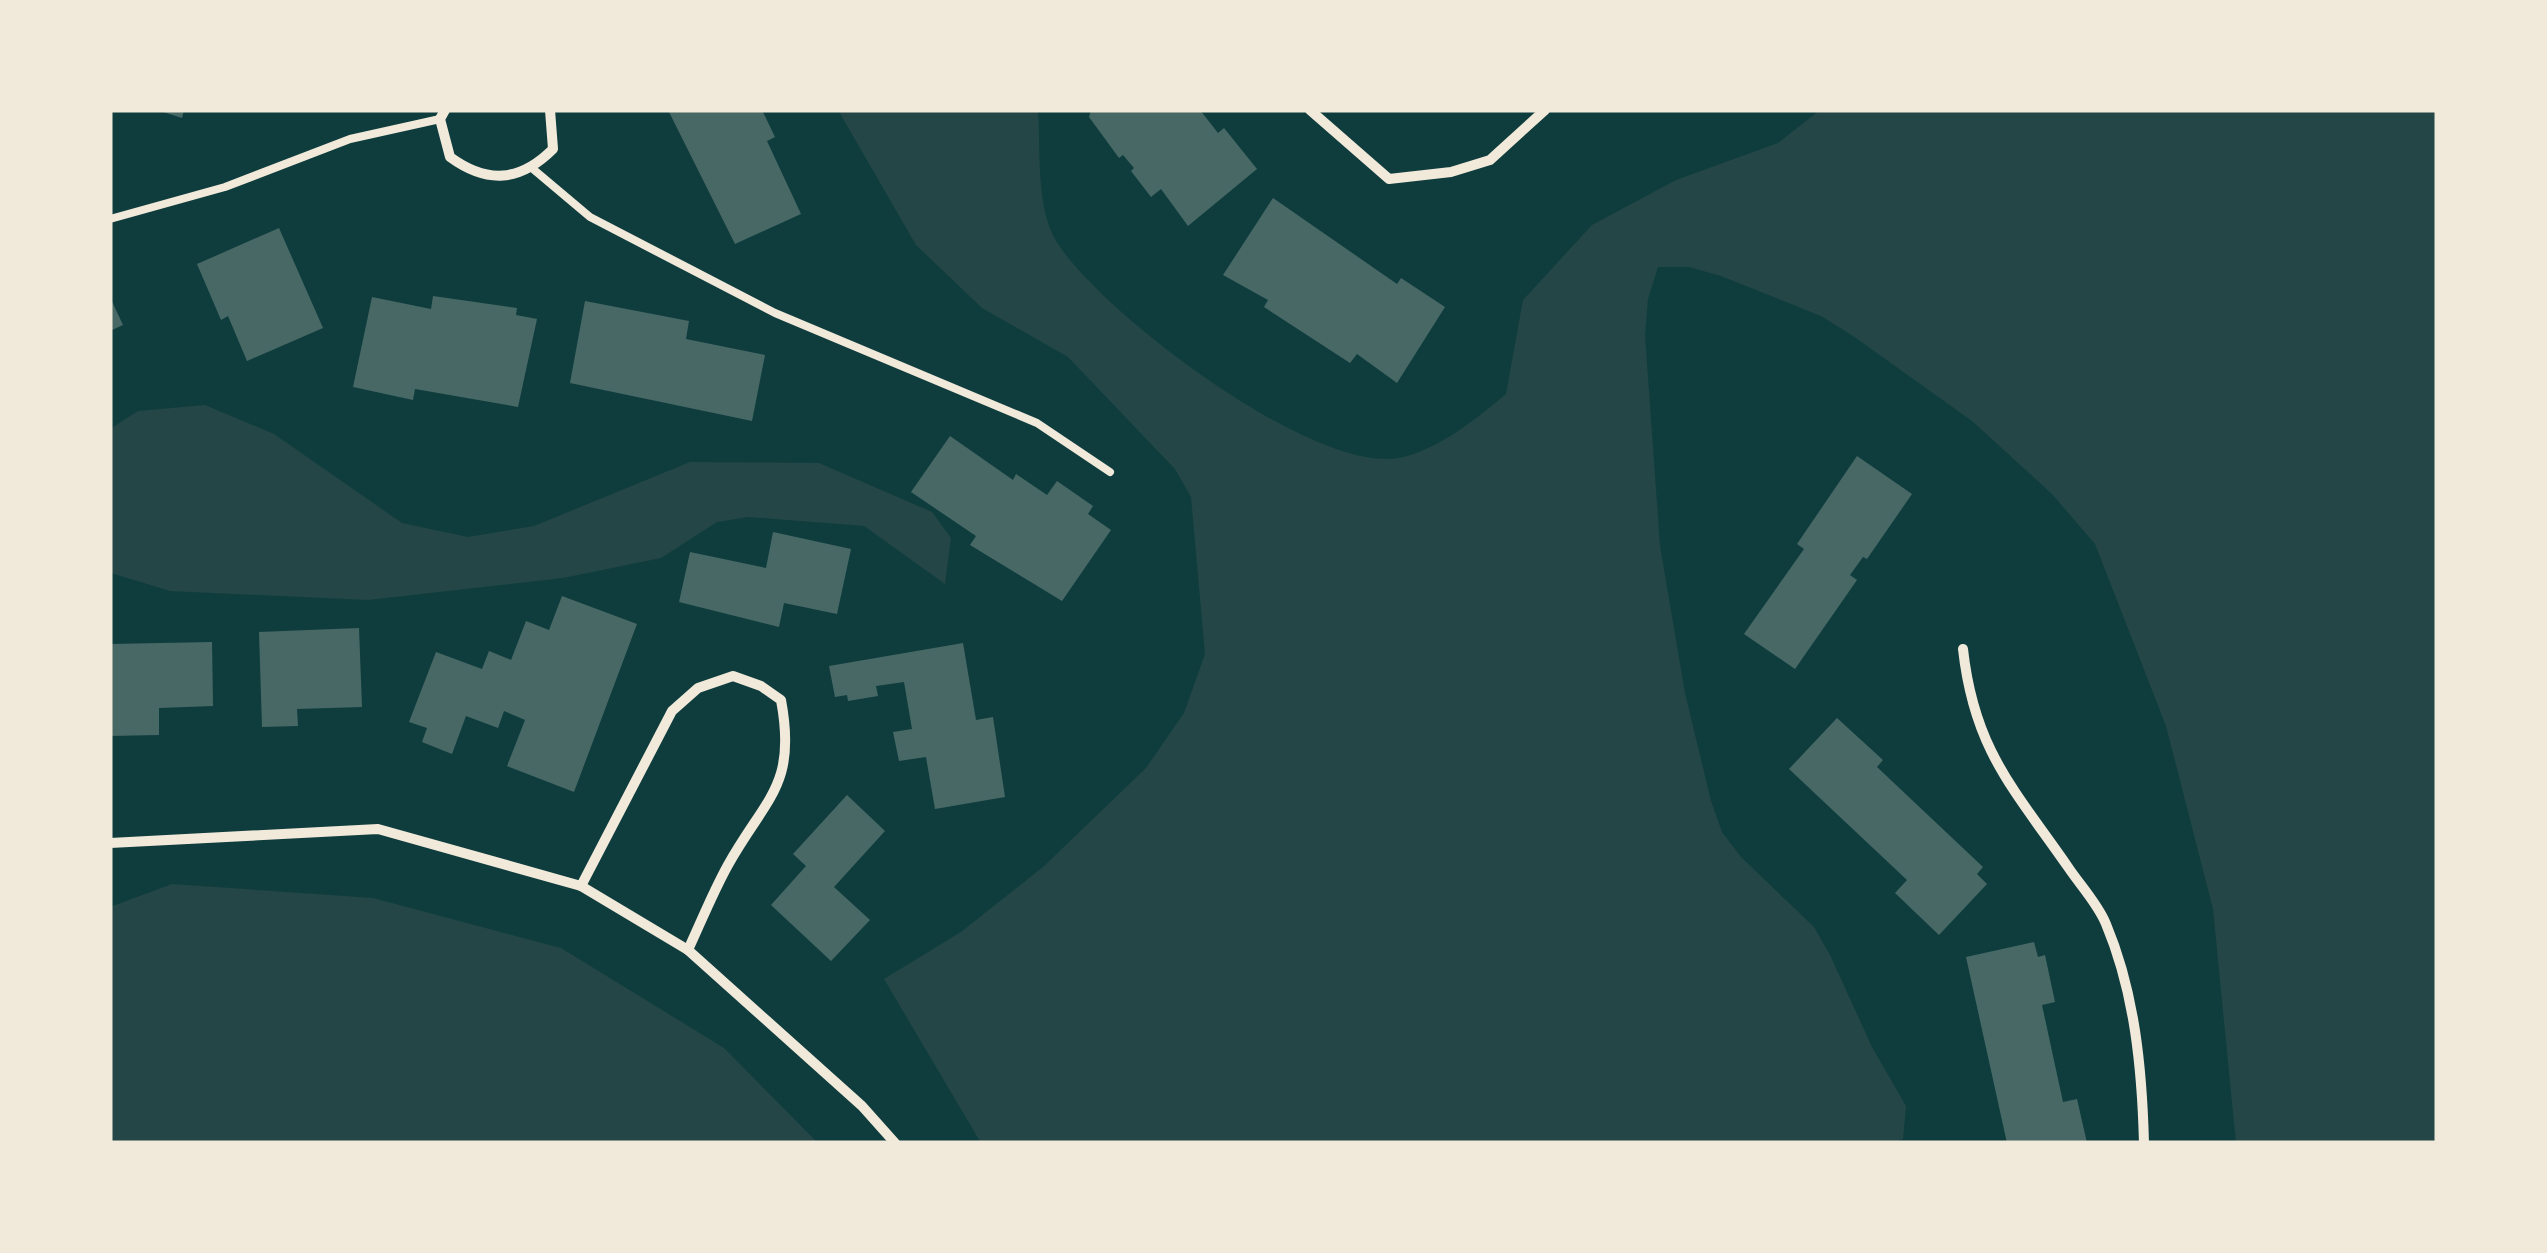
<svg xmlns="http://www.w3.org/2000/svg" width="2547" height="1253" viewBox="0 0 2547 1253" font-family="Commissioner,sans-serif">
  <rect width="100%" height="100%" fill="#0f3d3e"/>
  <g fill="#244646">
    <path d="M 838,110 L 1038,110 C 1041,150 1035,209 1058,244 C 1105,315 1301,463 1389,459 C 1430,457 1476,419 1506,394 L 1523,300 L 1592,225 L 1676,180 L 1778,143 L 1820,110 L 2437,110 L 2437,1143 L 2236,1143 L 2213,909 L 2166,726 L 2095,544 L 2052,494 L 1972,421 L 1853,336 L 1821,316 L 1721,276 L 1689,267 L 1658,267 L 1648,299 L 1645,335 L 1660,546 L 1685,693 L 1711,801 L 1722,832 L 1741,857 L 1814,927 L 1830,955 L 1872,1047 L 1906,1106 L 1903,1139 L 1891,1143 L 981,1143 L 884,979 L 961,932 L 1043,867 L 1146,768 L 1184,713 L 1205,654 L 1191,497 L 1175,469 L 1068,357 L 982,308 L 916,245 Z"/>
    <path d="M 205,405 L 274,434 L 402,523 L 468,537 L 534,526 L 690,462 L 819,463 L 932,512 L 951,538 L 945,584 L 864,526 L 748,517 L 717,522 L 661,558 L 563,578 L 368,600 L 170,591 L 111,573 L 110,429 L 138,411 Z"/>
    <path d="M 172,884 L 373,898 L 561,948 L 724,1048 L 818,1143 L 110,1143 L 110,907 Z"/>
  </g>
  <g fill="#486865">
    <path d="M 157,110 L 184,110 L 182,118 Z"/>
    <path d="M 668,110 L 762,110 L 775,137 L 767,141 L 801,214 L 735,244 Z"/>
    <path d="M 1091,110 L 1200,110 L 1218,133 L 1224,128 L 1257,169 L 1188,226 L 1161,189 L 1151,197 L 1131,171 L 1134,168 L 1123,155 L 1119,158 L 1089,117 Z"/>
    <path d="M 1273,198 L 1397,284 L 1401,278 L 1445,307 L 1397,383 L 1357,354 L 1350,363 L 1264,307 L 1268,300 L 1223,275 Z"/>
    <path d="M 279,228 L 323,328 L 247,361 L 228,316 L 221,320 L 197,264 Z"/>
    <path d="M 433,296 L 517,308 L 516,315 L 537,319 L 518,407 L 415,389 L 413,400 L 353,387 L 372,297 L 431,309 Z"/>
    <path d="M 110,297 L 123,325 L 110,331 Z"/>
    <path d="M 585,301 L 689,321 L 686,339 L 765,355 L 752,421 L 570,383 Z"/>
    <path d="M 950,436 L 1013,480 L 1016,474 L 1047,495 L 1057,481 L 1093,506 L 1088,514 L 1111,530 L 1062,601 L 970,545 L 976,536 L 911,492 Z"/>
    <path d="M 1857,456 L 1912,494 L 1867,559 L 1863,557 L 1850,575 L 1857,580 L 1795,669 L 1744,634 L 1804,549 L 1797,544 Z"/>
    <path d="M 773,532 L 851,549 L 837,614 L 784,603 L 779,627 L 679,602 L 690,552 L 766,568 Z"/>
    <path d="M 562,596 L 637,624 L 574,792 L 507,766 L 525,720 L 504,711 L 498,728 L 466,716 L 452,754 L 422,742 L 427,728 L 409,722 L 436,652 L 482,669 L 489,651 L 511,660 L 526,621 L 549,630 Z"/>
    <path d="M 359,628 L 362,707 L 297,709 L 298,726 L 262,727 L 259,632 Z"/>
    <path d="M 212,642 L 213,706 L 159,708 L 159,735 L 110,736 L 110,644 Z"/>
    <path d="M 963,643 L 976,720 L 993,717 L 1005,797 L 935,809 L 926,757 L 899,761 L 893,732 L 912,729 L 904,682 L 876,686 L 878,696 L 848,701 L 847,695 L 835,697 L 829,666 Z"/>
    <path d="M 1837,718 L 1883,760 L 1877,767 L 1983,867 L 1977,874 L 1987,884 L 1939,935 L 1895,893 L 1907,880 L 1789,769 Z"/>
    <path d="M 847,795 L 885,831 L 834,887 L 870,920 L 831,961 L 771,905 L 806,866 L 793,854 Z"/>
    <path d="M 2034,942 L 2038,957 L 2045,955 L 2055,1002 L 2042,1005 L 2063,1102 L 2077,1099 L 2087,1143 L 2007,1143 L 1966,957 Z"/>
  </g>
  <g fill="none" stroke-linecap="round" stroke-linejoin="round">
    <g stroke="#f1e9da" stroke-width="8">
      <path d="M 533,169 L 590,217 L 775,313 L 1037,423 L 1110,472"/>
      <path d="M 110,219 L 225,187 L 350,139 L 440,119"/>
    </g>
    <g stroke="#f1e9da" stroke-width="10">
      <path d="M 445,110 L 440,119 L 450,157 C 487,184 520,182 553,149 L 550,110"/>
      <path d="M 1310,110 L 1389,179 L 1451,172 L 1490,160 L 1545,110"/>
      <path d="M 1963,649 C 1974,749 2013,788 2068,867 C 2080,885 2098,904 2106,924 C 2135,993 2142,1069 2144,1143"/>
      <path d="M 110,843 L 378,829 L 581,886 L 688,950 L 862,1106 L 895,1143"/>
      <path d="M 581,886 L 672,711 L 698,688 L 733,676 L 761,686 L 781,700 C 797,786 766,797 728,865 C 713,892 701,922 688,950"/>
    </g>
  </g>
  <rect width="2547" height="1253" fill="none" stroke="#f1e9da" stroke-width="225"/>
</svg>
